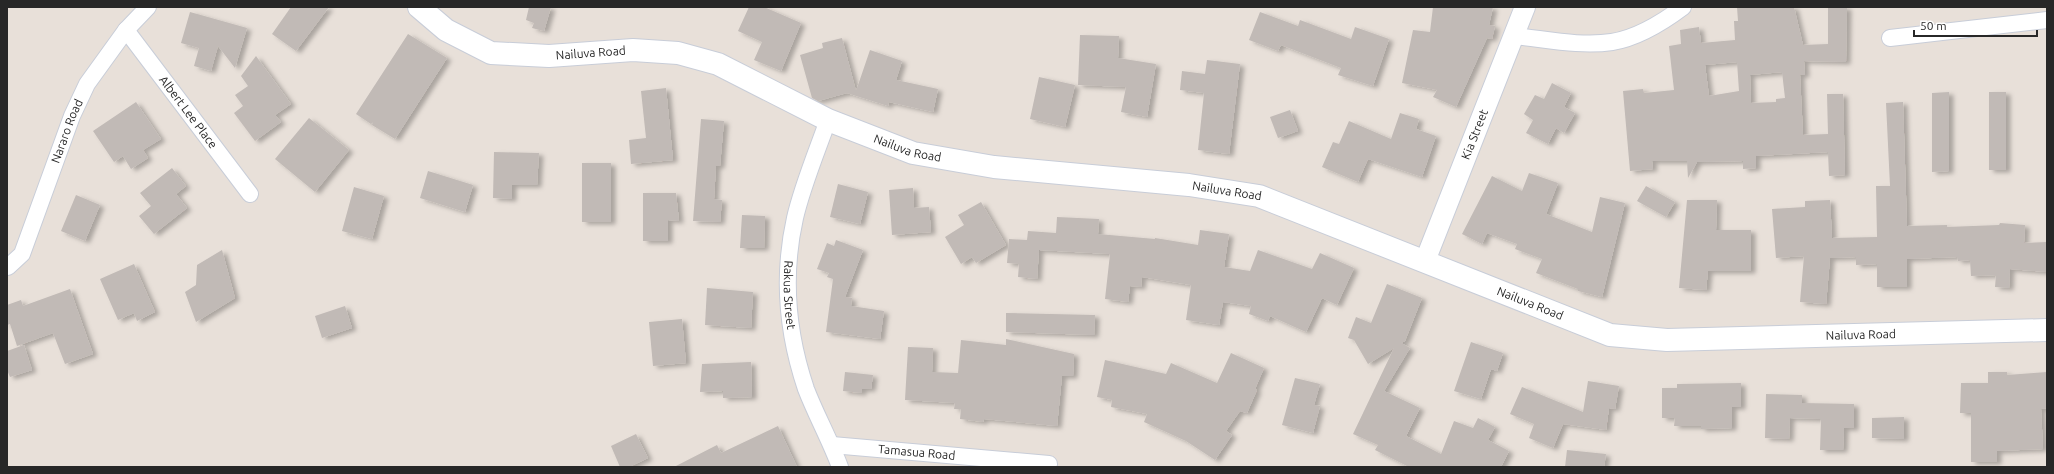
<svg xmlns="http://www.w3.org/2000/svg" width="2054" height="474" viewBox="0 0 2054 474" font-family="Ubuntu,sans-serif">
  <defs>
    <filter id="shadow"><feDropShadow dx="4.5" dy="2.5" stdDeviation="2" flood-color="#0004"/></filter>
  </defs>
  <rect width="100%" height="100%" fill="#e8e0d9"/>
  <g fill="#c1bab6" fill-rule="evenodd" filter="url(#shadow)">
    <path d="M 291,7 L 329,7 L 296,51 L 272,34 Z"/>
    <path d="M 529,7 L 551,7 L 544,31 L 532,28 L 534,23 L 526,20 Z"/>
    <path d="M 749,7 L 764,7 L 801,23 L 781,71 L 754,60 L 762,42 L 738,31 Z"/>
    <path d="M 1433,7 L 1493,7 L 1489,25 L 1495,26 L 1492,39 L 1487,38 L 1456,107 L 1433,97 L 1437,90 L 1402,83 L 1413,30 L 1430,32 Z"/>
    <path d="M 1737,7 L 1794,7 L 1803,45 L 1828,44 L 1828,7 L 1847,7 L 1846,62 L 1804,61 L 1805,75 L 1800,75 L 1803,135 L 1828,134 L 1827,94 L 1843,94 L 1845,175 L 1829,176 L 1828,152 L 1756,156 L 1756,168 L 1743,169 L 1743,161 L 1697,162 L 1688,178 L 1687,161 L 1652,161 L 1653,169 L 1630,171 L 1623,91 L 1643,89 L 1644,93 L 1674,90 L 1669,46 L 1681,44 L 1680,30 L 1699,27 L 1701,43 L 1735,40 L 1734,21 L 1738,21 ZM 1737,62 L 1739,91 L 1709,96 L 1705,65 ZM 1782,72 L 1785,98 L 1776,99 L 1776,102 L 1751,103 L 1750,75 Z"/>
    <path d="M 190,12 L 247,28 L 235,68 L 218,46 L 211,71 L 194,66 L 199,48 L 181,43 Z"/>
    <path d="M 1260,12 L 1298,26 L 1300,20 L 1351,39 L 1355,27 L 1389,39 L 1373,86 L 1338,75 L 1341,68 L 1281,45 L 1278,51 L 1249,40 Z"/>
    <path d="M 408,34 L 447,58 L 395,139 L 372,125 L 373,122 L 371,124 L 356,114 Z"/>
    <path d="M 1080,35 L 1119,36 L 1118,58 L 1156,64 L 1147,117 L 1121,112 L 1126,87 L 1078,85 Z"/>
    <path d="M 842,38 L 856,91 L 870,50 L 902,61 L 896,80 L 938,89 L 933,112 L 889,102 L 888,106 L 847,93 L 818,101 L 812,98 L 800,55 L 823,48 L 822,43 Z"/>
    <path d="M 256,56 L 291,104 L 275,115 L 281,122 L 255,141 L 234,113 L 243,106 L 235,95 L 248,86 L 241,76 Z"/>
    <path d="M 1207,60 L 1240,64 L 1229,154 L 1198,150 L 1204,93 L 1180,90 L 1182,71 L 1205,74 Z"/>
    <path d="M 1039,77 L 1075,85 L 1065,127 L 1030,119 Z"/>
    <path d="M 1552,83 L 1571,93 L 1564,107 L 1575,113 L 1564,133 L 1556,128 L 1548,144 L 1526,133 L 1533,120 L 1524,114 L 1535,95 L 1544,99 Z"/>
    <path d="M 666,88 L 673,160 L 631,164 L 629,140 L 646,138 L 641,91 Z"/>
    <path d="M 1949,92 L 1949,171 L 1932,172 L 1932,93 Z"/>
    <rect x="1989" y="92" width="17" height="78"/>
    <path d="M 136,102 L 161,139 L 143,150 L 148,158 L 131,169 L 123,156 L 114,162 L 93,131 Z"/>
    <path d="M 1903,102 L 1907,226 L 1947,225 L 1947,227 L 1999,225 L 2000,223 L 2025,225 L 2024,243 L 2047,242 L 2047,272 L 2010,269 L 2009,288 L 1995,287 L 1996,275 L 1971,276 L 1970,260 L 1958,261 L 1957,257 L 1907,259 L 1907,287 L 1877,287 L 1877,264 L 1856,265 L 1856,257 L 1830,258 L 1826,304 L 1800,302 L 1804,256 L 1776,258 L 1772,209 L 1805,207 L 1805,201 L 1830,200 L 1832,238 L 1877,237 L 1876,186 L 1890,186 L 1886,103 Z"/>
    <path d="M 1290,110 L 1298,131 L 1278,138 L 1270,117 Z"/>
    <path d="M 1400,113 L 1419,119 L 1416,129 L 1436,136 L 1422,177 L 1368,159 L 1358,182 L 1322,167 L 1333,142 L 1339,144 L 1349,121 L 1391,139 Z"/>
    <path d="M 309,118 L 349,150 L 315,192 L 275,159 Z"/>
    <path d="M 701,119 L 724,121 L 720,166 L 716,166 L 714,199 L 722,200 L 720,222 L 693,221 Z"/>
    <path d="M 494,152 L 539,153 L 537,185 L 512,185 L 512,199 L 493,198 Z"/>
    <rect x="582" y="163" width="29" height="59"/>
    <path d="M 172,168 L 186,186 L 176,194 L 187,208 L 154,234 L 139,216 L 151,206 L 140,193 Z"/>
    <path d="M 428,171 L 473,185 L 465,212 L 420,198 Z"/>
    <path d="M 1529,173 L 1558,183 L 1546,214 L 1592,232 L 1600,197 L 1625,203 L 1602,297 L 1578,291 L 1578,289 L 1536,273 L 1542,259 L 1515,249 L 1517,244 L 1487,233 L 1482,244 L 1462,234 L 1492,176 L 1522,191 Z"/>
    <path d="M 838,184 L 868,192 L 860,224 L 830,217 Z"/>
    <path d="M 1646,186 L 1675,202 L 1666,217 L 1637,201 Z"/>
    <path d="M 354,187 L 384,196 L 372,239 L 342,231 Z"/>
    <path d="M 913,188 L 914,208 L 929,207 L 931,232 L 892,235 L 889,190 Z"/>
    <path d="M 643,193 L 676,193 L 679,221 L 668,220 L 668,241 L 643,241 Z"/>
    <path d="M 76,195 L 100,205 L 85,241 L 61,231 Z"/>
    <path d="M 1687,200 L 1717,200 L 1716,230 L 1751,230 L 1751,271 L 1708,271 L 1706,290 L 1679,288 Z"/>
    <path d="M 981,202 L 1006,245 L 976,263 L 972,257 L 961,264 L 945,237 L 964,225 L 958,215 Z"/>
    <path d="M 742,215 L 765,216 L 764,248 L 740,248 Z"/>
    <path d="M 1057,217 L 1099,219 L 1098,234 L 1155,239 L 1155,238 L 1198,245 L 1200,230 L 1229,234 L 1224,267 L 1250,271 L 1258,250 L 1312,269 L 1320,253 L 1354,268 L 1337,305 L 1322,298 L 1306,332 L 1270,316 L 1268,321 L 1249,314 L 1251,306 L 1223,302 L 1219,325 L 1186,320 L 1191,285 L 1142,277 L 1141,287 L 1130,286 L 1128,302 L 1105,299 L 1110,254 L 1039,250 L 1037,279 L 1018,277 L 1019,264 L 1007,263 L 1009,239 L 1027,240 L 1028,231 L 1056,233 Z"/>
    <path d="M 836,240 L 863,250 L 845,297 L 852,298 L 851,306 L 884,311 L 880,339 L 826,332 L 833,279 L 827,277 L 829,273 L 817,269 L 827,243 L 834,246 Z"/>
    <path d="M 222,250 L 235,298 L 196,322 L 185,292 L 196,285 L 197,265 Z"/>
    <path d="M 134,264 L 155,312 L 137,321 L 134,313 L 118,320 L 100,279 Z"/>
    <path d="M 1387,284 L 1422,298 L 1405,341 L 1401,343 L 1410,348 L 1384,391 L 1420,408 L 1406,436 L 1441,454 L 1454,421 L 1473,428 L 1478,418 L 1495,427 L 1488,440 L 1509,451 L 1501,467 L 1409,467 L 1375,450 L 1378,445 L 1353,434 L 1394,348 L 1368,364 L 1354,340 L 1348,338 L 1356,317 L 1371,323 Z"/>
    <path d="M 707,288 L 753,292 L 751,328 L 705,325 Z"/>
    <path d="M 70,289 L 93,354 L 65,364 L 53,333 L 17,346 L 10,324 L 7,325 L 7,305 L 21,300 L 23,306 Z"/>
    <path d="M 345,306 L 352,328 L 322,338 L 315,316 Z"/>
    <path d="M 1006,313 L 1095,315 L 1094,335 L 1006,332 Z"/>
    <path d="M 682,319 L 686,363 L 653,366 L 649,322 Z"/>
    <path d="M 1006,339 L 1074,354 L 1073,376 L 1062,376 L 1057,426 L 984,419 L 983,422 L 960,419 L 961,409 L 954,409 L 955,403 L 905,400 L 908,347 L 933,348 L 932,372 L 958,373 L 961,340 L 1006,345 Z"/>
    <path d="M 1471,342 L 1503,353 L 1497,371 L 1491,369 L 1481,399 L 1454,391 Z"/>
    <path d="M 24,345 L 32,370 L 10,377 L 7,370 L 7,351 Z"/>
    <path d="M 1231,353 L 1264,368 L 1255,389 L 1257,390 L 1247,413 L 1240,411 L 1226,431 L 1232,435 L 1215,460 L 1186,441 L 1144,422 L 1147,414 L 1111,407 L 1112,400 L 1097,397 L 1105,360 L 1166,374 L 1171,363 L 1217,383 Z"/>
    <path d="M 751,362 L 752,397 L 723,398 L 723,391 L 700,392 L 702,364 Z"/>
    <path d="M 845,372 L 873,375 L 871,389 L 862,389 L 862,393 L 843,391 Z"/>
    <path d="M 1988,372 L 2007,372 L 2007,375 L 2047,372 L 2047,408 L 2041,409 L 2043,449 L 1997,451 L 1997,462 L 1971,462 L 1971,413 L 1960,413 L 1961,383 L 1988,383 Z"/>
    <path d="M 1295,378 L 1320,384 L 1314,405 L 1320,406 L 1313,433 L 1282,425 Z"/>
    <path d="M 1588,381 L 1619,386 L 1615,409 L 1609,408 L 1606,430 L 1563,424 L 1553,448 L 1529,438 L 1534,424 L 1510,414 L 1522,387 L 1583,412 Z"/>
    <path d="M 1741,383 L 1741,407 L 1732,407 L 1732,428 L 1701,429 L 1701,426 L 1674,426 L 1675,418 L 1662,418 L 1662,388 L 1677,388 L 1677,384 Z"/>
    <path d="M 1766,394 L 1802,395 L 1802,403 L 1854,404 L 1854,428 L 1844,428 L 1843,450 L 1820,450 L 1821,419 L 1790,418 L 1789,439 L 1765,438 Z"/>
    <path d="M 1904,417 L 1904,439 L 1872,438 L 1872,418 Z"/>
    <path d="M 778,426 L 797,467 L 674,467 L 717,445 L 721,453 Z"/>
    <path d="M 636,434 L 648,458 L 629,467 L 620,467 L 611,446 Z"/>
    <path d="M 1567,450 L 1606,454 L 1604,467 L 1565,467 Z"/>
  </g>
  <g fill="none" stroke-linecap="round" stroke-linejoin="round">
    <g stroke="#c8cdd8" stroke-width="18">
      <g id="minor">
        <path id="s1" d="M 126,30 L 250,194"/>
        <path d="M 1514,36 C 1545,39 1581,47 1612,42 C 1637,38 1663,22 1683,7"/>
        <path d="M 1890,38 L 2047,20"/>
        <path id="s2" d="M 828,120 C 817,151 802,187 795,218 C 782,276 787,333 806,389 C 816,415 830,440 840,467"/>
        <path id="s3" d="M 8,267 L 22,254 L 72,116 L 87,84 L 126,30 L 148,7"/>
        <path id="s4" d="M 832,445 L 1049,464"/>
      </g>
    </g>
    <g stroke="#c8cdd8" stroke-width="22">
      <g id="tertiary">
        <path id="s5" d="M 1425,261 L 1525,7"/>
      </g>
    </g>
    <g stroke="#c8cdd8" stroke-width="24">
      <g id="secondary">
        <path id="s6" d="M 419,7 L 446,30 L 491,53 L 549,56 L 633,50 L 678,53 L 718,64 L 828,120 L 913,153 L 994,167 L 1189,185 L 1259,196 L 1610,335 L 1667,340 L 2047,330"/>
      </g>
    </g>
    <use href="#minor" stroke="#fff" stroke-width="16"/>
    <use href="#tertiary" stroke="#fff" stroke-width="20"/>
    <use href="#secondary" stroke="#fff" stroke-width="22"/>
  </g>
  <g text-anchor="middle" stroke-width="3.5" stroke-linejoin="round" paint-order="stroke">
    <g font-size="12" fill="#272727" stroke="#fff">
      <text dy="4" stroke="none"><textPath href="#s6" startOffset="186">Nailuva Road</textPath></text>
      <text dy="4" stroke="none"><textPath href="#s1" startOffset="103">Albert Lee Place</textPath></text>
      <text dy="4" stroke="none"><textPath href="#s3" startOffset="150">Nararo Road</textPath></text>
      <text dy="4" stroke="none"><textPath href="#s5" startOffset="136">Kia Street</textPath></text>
      <text dy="4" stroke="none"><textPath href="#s6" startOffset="523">Nailuva Road</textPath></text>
      <text dy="4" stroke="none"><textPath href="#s6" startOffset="846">Nailuva Road</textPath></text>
      <text dy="4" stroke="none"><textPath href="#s2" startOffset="181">Rakua Street</textPath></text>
      <text dy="4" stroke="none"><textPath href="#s6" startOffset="1170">Nailuva Road</textPath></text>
      <text dy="4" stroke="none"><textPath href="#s6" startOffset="1507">Nailuva Road</textPath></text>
      <text dy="4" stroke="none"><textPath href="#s4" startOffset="85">Tamasua Road</textPath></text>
    </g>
  </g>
  <rect width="2054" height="474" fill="none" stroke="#272727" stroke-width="16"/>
  <path d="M1914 30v6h123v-6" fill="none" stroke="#272727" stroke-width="2"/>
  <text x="1920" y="30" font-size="12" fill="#272727" stroke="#ffffff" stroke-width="3" paint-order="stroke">50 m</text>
</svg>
